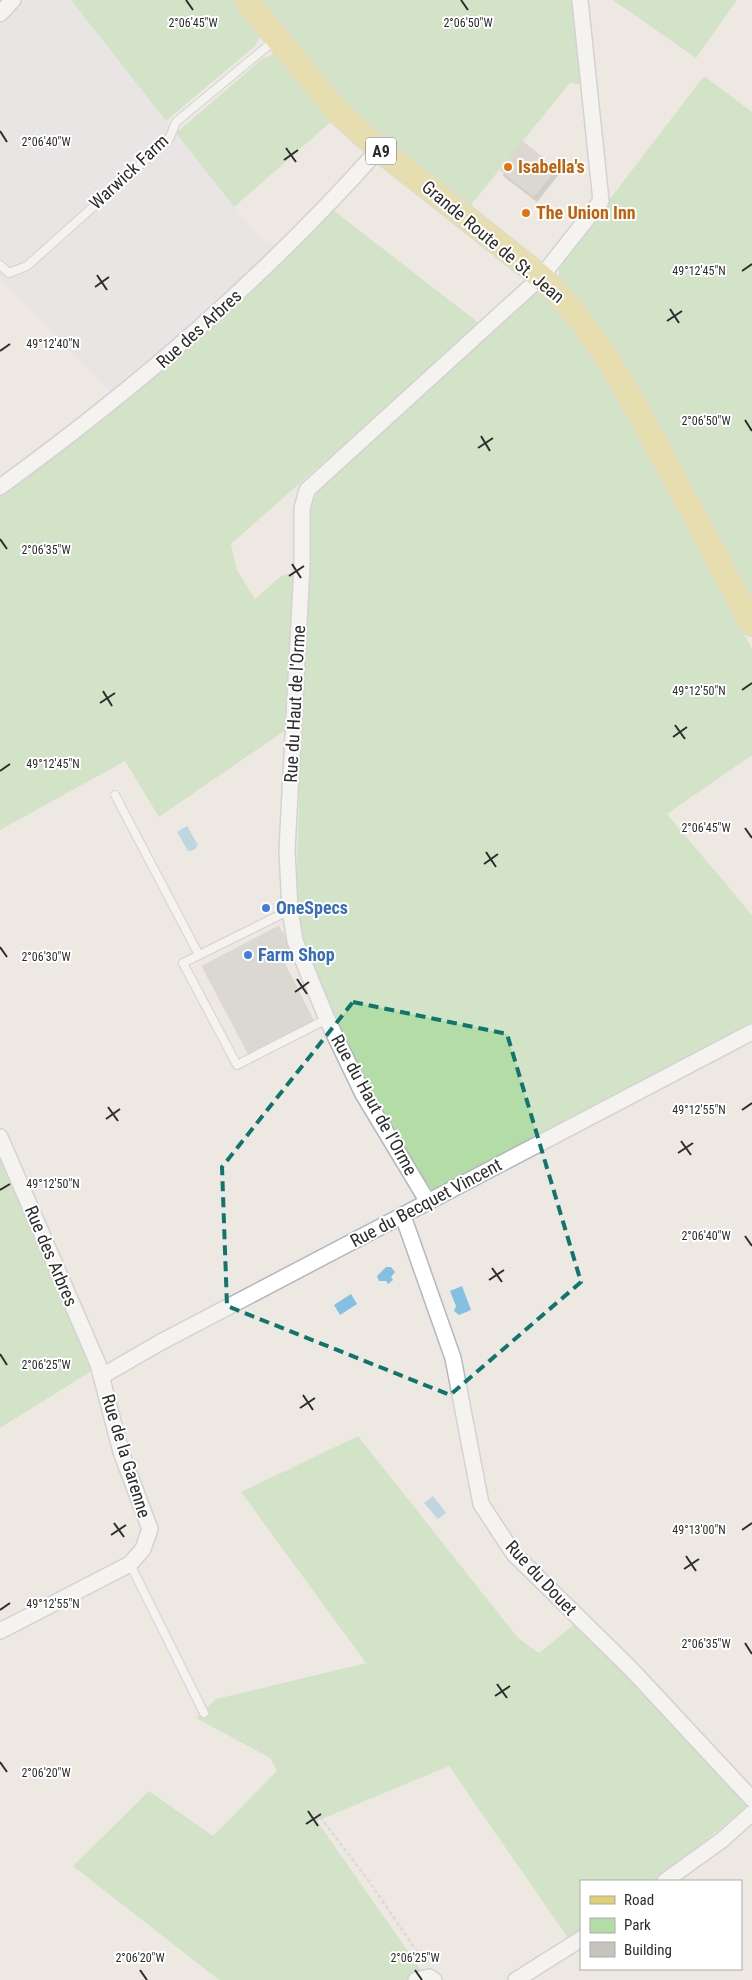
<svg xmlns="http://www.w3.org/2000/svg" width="752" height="1980" viewBox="0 0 752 1980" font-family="'Roboto Condensed',sans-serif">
  <defs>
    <filter id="shadow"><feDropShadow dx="3" dy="5.5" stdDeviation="0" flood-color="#0004"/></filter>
  </defs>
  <rect width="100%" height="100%" fill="#ede9e2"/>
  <path fill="#e3e1e7" d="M 24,0 L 71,0 L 234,207 L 259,235 L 278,248 L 188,332 L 112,395 L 0,278 L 0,28 Z"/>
  <g fill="#b3dca6">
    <path d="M 71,0 L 237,0 L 260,36 L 255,46 L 166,121 Z"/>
    <path d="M 259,0 L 575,0 L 584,85 L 570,83 L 470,206 L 361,121 Z"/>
    <path d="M 613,0 L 737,0 L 696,58 Z"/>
    <path d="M 273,54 L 280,56 L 333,120 L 234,207 L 176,133 L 262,59 Z"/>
    <path d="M 704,76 L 752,112 L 752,603 L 587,311 L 559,276 L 559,268 L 565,258 Z"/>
    <path d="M 333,210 L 480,324 L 231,544 L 237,570 L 255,599 L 281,576 L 296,571 L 284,731 L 159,817 L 125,761 L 0,830 L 0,494 L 132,396 L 234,306 Z"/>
    <path d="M 534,289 L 544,292 L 580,337 L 617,398 L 752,649 L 752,755 L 667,814 L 752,915 L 752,1025 L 604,1100 L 450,1185 L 433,1192 L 379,1112 L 332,1018 L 305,945 L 296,901 L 304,620 L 311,559 L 310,507 L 322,483 Z"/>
    <path d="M 0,1153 L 93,1370 L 0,1428 Z"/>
    <path d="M 358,1436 L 518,1638 L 539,1653 L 575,1624 L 635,1682 L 747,1806 L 674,1867 L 652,1881 L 581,1881 L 581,1930 L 568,1938 L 449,1766 L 317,1821 L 421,1970 L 408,1980 L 219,1980 L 73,1866 L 149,1791 L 213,1836 L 277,1771 L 270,1758 L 196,1718 L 216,1699 L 366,1663 L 241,1492 Z"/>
  </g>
  <g fill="#83c0e1">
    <path d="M 187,826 L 198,845 L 194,850 L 188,851 L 177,832 Z"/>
    <path d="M 386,1267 L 391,1267 L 395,1272 L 391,1277 L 393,1280 L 388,1284 L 386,1281 L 379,1281 L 377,1276 Z"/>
    <path d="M 462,1286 L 471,1310 L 459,1315 L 454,1311 L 456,1306 L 450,1291 Z"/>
    <path d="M 351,1294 L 357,1304 L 340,1315 L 334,1305 Z"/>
    <path d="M 433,1496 L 446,1513 L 438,1519 L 424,1503 Z"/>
  </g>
  <g fill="#c6c3bd" stroke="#c8c5bb" filter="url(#shadow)">
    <path d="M 522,141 L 556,168 L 534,196 L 500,170 Z"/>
    <path d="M 279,926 L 290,953 L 281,957 L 313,1020 L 248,1053 L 202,966 Z"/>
  </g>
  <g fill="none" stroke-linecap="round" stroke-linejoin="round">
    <g stroke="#b5b6bf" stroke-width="10">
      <g id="service">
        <path d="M 0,265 L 9,273 L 27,266 L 169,139 L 176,122 L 275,40"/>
        <path d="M 115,795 L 199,955"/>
        <path d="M 290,910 L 183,963 L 237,1065 L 327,1019"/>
        <path d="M 130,1564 L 204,1713"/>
      </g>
    </g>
    <g stroke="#b5b6bf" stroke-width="18">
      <g id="minor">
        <path d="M 0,14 L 13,0"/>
        <path d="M 0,487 C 139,386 264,278 379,149"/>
        <path d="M 0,1137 L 98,1364 L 121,1452 L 150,1529 L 143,1549 L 130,1564 L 0,1631"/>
        <path d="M 428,1202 L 363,1094 L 327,1019 L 295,941 L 290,910 L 287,850 L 302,566 L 302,508 L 307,490 L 541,277 L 601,201 L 580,0"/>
        <path d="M 403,1216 L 453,1358 L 481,1504 L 514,1554 L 631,1669 L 752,1799"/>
        <path d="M 102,1376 L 161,1342 L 752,1032"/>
        <path d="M 665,1881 L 722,1840 L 752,1813"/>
        <path d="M 416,1980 L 429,1977 L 434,1980"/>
        <path d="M 516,1980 L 581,1939"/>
      </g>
    </g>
    <g stroke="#c8c8c8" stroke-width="26">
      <path id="primary" d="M 246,0 L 337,111 L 379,149 L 541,277 C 595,327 629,395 664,459 C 693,514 723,569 752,624"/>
    </g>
    <path stroke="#c8c8c8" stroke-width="2.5" stroke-dasharray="4 2.5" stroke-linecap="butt" d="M 212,1718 L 270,1751 L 368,1880 L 420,1956 L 424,1964"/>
    <use href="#service" stroke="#fff" stroke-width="8"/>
    <use href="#minor" stroke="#fff" stroke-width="15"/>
    <use href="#primary" stroke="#e0d073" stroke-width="24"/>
  </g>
  <path d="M0 0H752V1980H0ZM 353,1002 L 507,1034 L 581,1282 L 450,1395 L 227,1306 L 222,1167 Z" fill="#ede9e2" fill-opacity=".55" fill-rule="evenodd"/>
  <path fill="none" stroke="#0f766e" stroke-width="4" stroke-dasharray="10 6" stroke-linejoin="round" d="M 353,1002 L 507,1034 L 581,1282 L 450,1395 L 227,1306 L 222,1167 Z"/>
  <path fill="none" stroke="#2d2d2d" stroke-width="2" d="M 186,0 L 193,10M 461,0 L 468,10M 0,131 L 7,142M 286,148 L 296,162M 284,160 L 298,150M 742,271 L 752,264M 97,275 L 107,290M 95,287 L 109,277M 670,309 L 679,323M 667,321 L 682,311M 0,351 L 10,344M 745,420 L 752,431M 481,436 L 490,451M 478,448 L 493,438M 0,539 L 7,549M 292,564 L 301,578M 289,576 L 304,566M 742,690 L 752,683M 103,691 L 112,706M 100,703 L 115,693M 675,725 L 685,739M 673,737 L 687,727M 0,771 L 10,764M 745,828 L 752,838M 486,852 L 496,867M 484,864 L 498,854M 0,947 L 7,957M 297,979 L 307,994M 295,992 L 309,982M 108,1107 L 118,1121M 742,1110 L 752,1103M 106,1119 L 120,1109M 681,1141 L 691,1155M 678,1153 L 693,1143M 0,1190 L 10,1184M 745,1236 L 752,1246M 492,1268 L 502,1282M 489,1280 L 504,1270M 0,1354 L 7,1365M 303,1395 L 313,1410M 300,1408 L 315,1398M 114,1523 L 124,1537M 742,1530 L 752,1523M 111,1535 L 126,1525M 686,1556 L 696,1571M 684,1569 L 699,1559M 0,1610 L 10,1603M 745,1643 L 752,1654M 497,1684 L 507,1698M 495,1696 L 510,1686M 0,1762 L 7,1772M 308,1811 L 318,1826M 306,1824 L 321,1814M 140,1970 L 147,1980M 415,1970 L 422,1980"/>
  <g fill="#e8710a" stroke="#fff" stroke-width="2">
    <circle cx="508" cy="167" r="5"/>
    <circle cx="526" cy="213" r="5"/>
  </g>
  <g fill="#3f7fe0" stroke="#fff" stroke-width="2">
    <circle cx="266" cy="908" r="5"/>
    <circle cx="248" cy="955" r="5"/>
  </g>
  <g text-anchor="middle" stroke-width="4" stroke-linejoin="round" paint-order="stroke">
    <rect fill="#fff" stroke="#6c6c6c" stroke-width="1" x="366" y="137.5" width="30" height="27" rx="4"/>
    <g font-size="16" font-weight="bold" fill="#2d2d2d">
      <text x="381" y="157">A9</text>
    </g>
    <g font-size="18" font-weight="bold" fill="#c56008" stroke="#fff" text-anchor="start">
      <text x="518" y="173">Isabella's</text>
      <text x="536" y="219">The Union Inn</text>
    </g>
    <g font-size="18" fill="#2d2d2d" stroke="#fff">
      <text transform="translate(129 172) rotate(-43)" y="6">Warwick Farm</text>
      <text transform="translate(493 242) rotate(40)" y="6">Grande Route de St. Jean</text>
      <text transform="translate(199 329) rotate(-42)" y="6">Rue des Arbres</text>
      <text transform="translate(295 704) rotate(-87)" y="6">Rue du Haut de l'Orme</text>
      <text transform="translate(374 1105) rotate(61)" y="6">Rue du Haut de l'Orme</text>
      <text transform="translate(426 1203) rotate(-28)" y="6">Rue du Becquet Vincent</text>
      <text transform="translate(51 1256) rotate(67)" y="6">Rue des Arbres</text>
      <text transform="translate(126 1456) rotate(73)" y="6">Rue de la Garenne</text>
      <text transform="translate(541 1578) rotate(47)" y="6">Rue du Douet</text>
    </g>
    <g font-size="18" font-weight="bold" fill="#366cbe" stroke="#fff" text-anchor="start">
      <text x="276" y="914">OneSpecs</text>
      <text x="258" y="961">Farm Shop</text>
    </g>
  </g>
  <g font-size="12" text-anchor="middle" fill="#2d2d2d" stroke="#fff" stroke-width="4" stroke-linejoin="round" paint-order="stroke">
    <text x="193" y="27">2°06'45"W</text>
    <text x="468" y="27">2°06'50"W</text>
    <text x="46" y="146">2°06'40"W</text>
    <text x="699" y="275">49°12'45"N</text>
    <text x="53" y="348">49°12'40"N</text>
    <text x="706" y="425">2°06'50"W</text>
    <text x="46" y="554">2°06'35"W</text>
    <text x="699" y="695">49°12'50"N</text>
    <text x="53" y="768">49°12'45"N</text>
    <text x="706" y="832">2°06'45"W</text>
    <text x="46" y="961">2°06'30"W</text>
    <text x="699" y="1114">49°12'55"N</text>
    <text x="53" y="1188">49°12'50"N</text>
    <text x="706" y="1240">2°06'40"W</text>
    <text x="46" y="1369">2°06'25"W</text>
    <text x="699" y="1534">49°13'00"N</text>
    <text x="53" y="1608">49°12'55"N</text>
    <text x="706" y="1648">2°06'35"W</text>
    <text x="46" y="1777">2°06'20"W</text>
    <text x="140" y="1962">2°06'20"W</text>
    <text x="415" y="1962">2°06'25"W</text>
  </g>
  <rect x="580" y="1880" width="162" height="90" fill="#ffffff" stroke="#ababab"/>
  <rect x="590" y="1896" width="25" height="8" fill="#e0d073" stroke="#ababab"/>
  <text x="624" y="1905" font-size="15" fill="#2d2d2d">Road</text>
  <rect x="590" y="1918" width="25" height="15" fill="#b3dca6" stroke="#ababab"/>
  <text x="624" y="1930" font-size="15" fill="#2d2d2d">Park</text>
  <rect x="590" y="1942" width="25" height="15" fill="#c6c3bd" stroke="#ababab"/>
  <text x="624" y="1955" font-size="15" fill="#2d2d2d">Building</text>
</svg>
